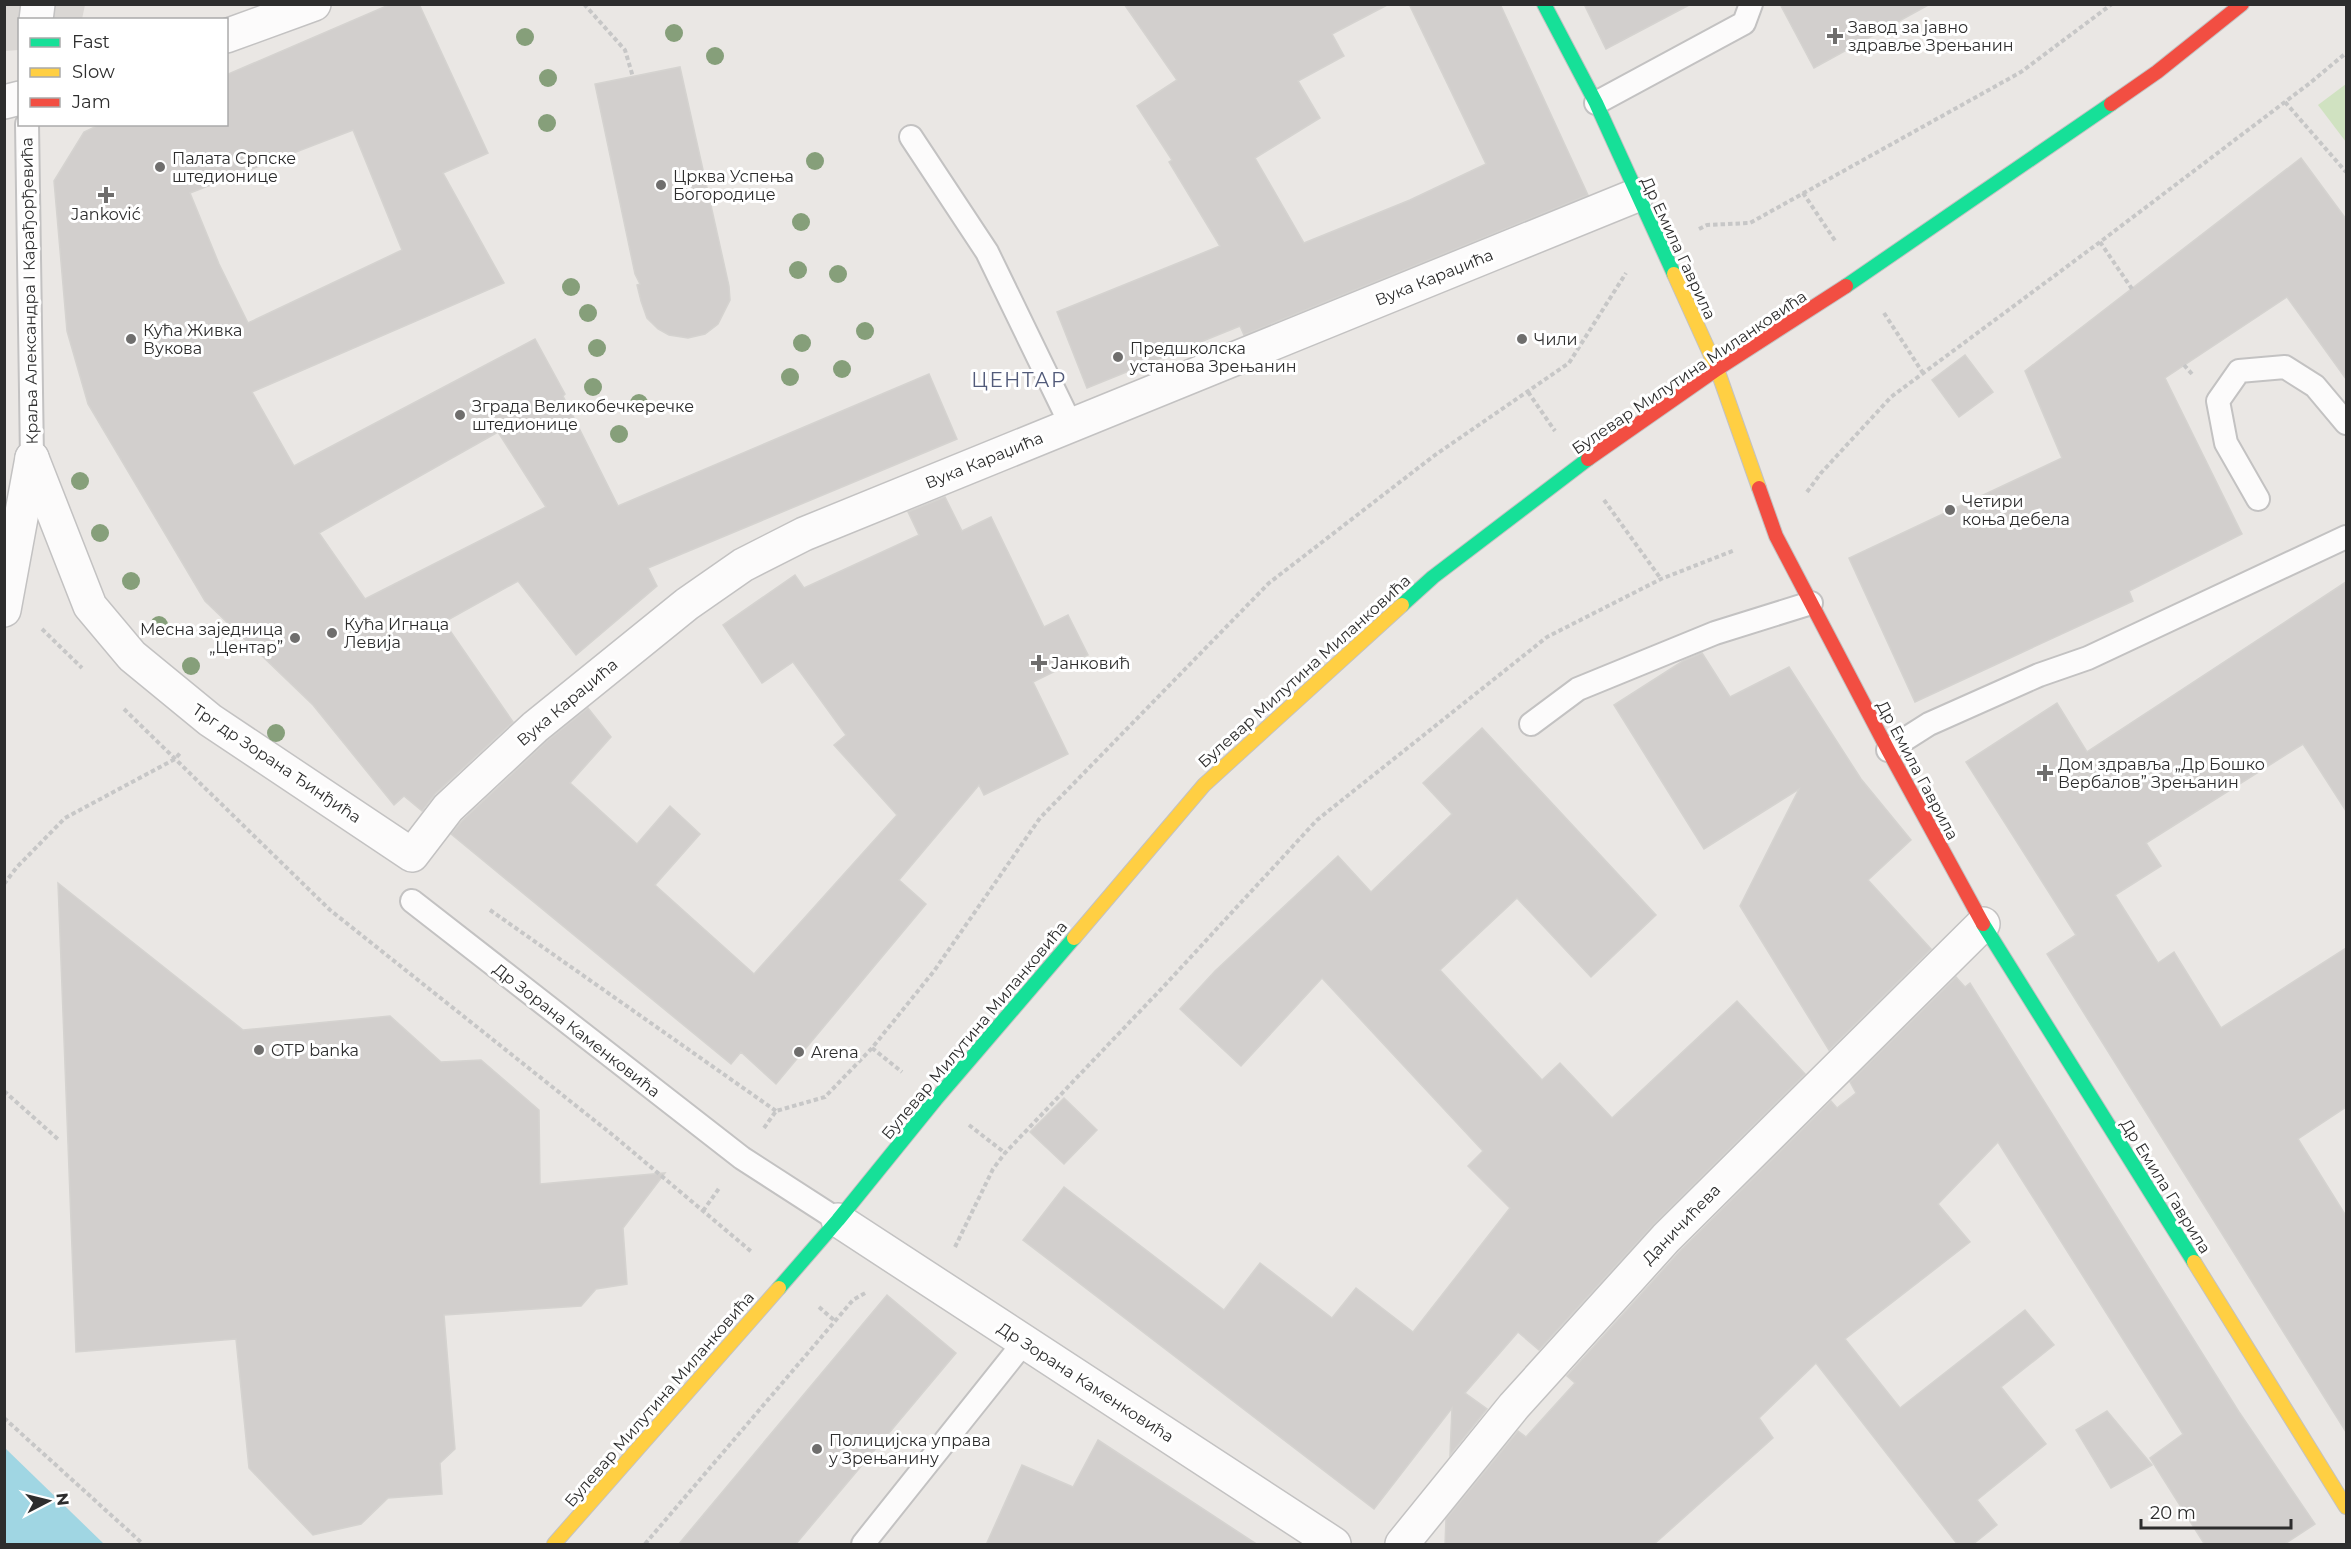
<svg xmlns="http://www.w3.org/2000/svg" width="2351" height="1549" viewBox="0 0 2351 1549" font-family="Montserrat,sans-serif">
  <rect width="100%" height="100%" fill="#eae7e4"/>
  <path fill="#d0e2c1" d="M 2346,84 L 2346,142 L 2318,105 Z"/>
  <path fill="#dad7d4" d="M 4,5 L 85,5 L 82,19 L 20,20 L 19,50 L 5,51 Z"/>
  <path fill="#a0d6e3" d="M 4,1447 L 104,1544 L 5,1544 Z"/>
  <g fill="#d2cfcd" stroke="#d5d3d0" stroke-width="1.5" fill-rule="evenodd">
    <path d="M 391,4 L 419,4 L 488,153 L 443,173 L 504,283 L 252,392 L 294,466 L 535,339 L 565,394 L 563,396 L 618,506 L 929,374 L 957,439 L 648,568 L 657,586 L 576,655 L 518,581 L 444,622 L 513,722 L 435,794 L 422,811 L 404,796 L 394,805 L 313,705 L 205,601 L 88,404 L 67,331 L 54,181 L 84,132 L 101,124 L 226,124 L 226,75 ZM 353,130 L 402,250 L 248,323 L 219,264 L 190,193 ZM 498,432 L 546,507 L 365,599 L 319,533 Z"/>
    <path d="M 1124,4 L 1389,4 L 1332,34 L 1344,56 L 1298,81 L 1320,118 L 1255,158 L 1304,243 L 1410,200 L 1486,164 L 1409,4 L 1500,4 L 1588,195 L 1244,335 L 1240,326 L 1087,388 L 1057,312 L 1220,246 L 1169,162 L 1172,160 L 1137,106 L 1177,80 Z"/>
    <path d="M 1584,4 L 1691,4 L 1606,49 Z"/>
    <path d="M 1780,4 L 1930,4 L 1814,68 Z"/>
    <path d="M 680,67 L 729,286 L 730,300 L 718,324 L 705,334 L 688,338 L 669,335 L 658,329 L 647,318 L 641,301 L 637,285 L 640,284 L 635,274 L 595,84 Z"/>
    <path d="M 2301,158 L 2346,219 L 2346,379 L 2287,297 L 2165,378 L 2242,534 L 2129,591 L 2133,601 L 1915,702 L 1849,558 L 2062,458 L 2025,371 Z"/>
    <path d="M 1965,355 L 1993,392 L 1959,417 L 1932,380 Z"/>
    <path d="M 945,497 L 962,531 L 991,517 L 1044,627 L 1068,615 L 1088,655 L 1033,682 L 1068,754 L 984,795 L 979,785 L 899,880 L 926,904 L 776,1084 L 741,1052 L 731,1064 L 451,834 L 462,821 L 547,741 L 588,708 L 611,737 L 570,783 L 637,844 L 670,806 L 700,834 L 655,885 L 754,974 L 897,815 L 834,745 L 846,735 L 793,662 L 762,683 L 723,625 L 795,575 L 804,588 L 919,535 L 908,512 Z"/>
    <path d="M 2346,582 L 2346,811 L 2303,744 L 2146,843 L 2161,866 L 2115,895 L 2158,963 L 2174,952 L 2221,1028 L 2346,948 L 2346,1107 L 2298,1139 L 2346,1216 L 2346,1432 L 2047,954 L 2076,935 L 1966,762 L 2057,703 L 2087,752 Z"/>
    <path d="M 1702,653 L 1730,697 L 1789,667 L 1861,779 L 1911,840 L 1868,880 L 1931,949 L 1829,1050 L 1740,906 L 1799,789 L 1704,849 L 1614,705 L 1683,661 Z"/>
    <path d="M 1482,728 L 1656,915 L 1591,977 L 1517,898 L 1440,970 L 1542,1080 L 1560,1063 L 1612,1118 L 1737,1001 L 1805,1074 L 1653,1225 L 1539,1350 L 1518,1332 L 1465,1393 L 1487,1409 L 1450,1455 L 1452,1408 L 1374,1509 L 1023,1240 L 1064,1187 L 1224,1310 L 1260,1263 L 1332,1318 L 1356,1288 L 1413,1332 L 1510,1208 L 1468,1166 L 1483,1151 L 1322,978 L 1241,1066 L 1180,1009 L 1215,971 L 1338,856 L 1371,892 L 1452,814 L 1423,783 Z"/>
    <path d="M 58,883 L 243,1030 L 390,1016 L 441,1062 L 481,1060 L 539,1110 L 540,1184 L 665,1173 L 623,1228 L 627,1284 L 596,1289 L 581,1306 L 444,1315 L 455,1449 L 440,1463 L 442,1494 L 388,1498 L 361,1524 L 313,1535 L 249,1468 L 236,1339 L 76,1352 Z"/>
    <path d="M 1956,977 L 1965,987 L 1970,983 L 2239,1412 L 2315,1524 L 2283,1545 L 2205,1545 L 2150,1458 L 2183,1434 L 1998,1142 L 1938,1204 L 1970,1242 L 1845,1339 L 1900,1408 L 2025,1310 L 2054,1345 L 2001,1387 L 2046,1444 L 1977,1500 L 1997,1525 L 1972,1545 L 1958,1545 L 1816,1363 L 1759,1418 L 1773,1438 L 1653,1545 L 1445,1545 L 1446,1519 L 1518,1431 L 1526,1437 L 1575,1383 L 1567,1376 L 1680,1251 L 1831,1101 L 1837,1108 L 1856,1093 L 1850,1082 Z"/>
    <path d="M 1064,1098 L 1097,1130 L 1064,1164 L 1030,1132 Z"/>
    <path d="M 887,1295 L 956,1353 L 795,1545 L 678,1545 Z"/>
    <path d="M 2107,1411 L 2152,1465 L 2111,1488 L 2076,1430 Z"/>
    <path d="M 1098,1440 L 1258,1545 L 986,1545 L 1022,1465 L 1073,1487 Z"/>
  </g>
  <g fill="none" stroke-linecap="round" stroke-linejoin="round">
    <g stroke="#c3c2c2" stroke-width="26">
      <g id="lane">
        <path d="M 1596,103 L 1744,23 L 1751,4"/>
        <path d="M 27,124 L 32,458"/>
        <path d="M 911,137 L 987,252 L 1071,425"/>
        <path d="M 2258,499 L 2226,443 L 2218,401 L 2239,371 L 2285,367 L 2315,386 L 2346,423"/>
        <path d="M 1531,724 L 1578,689 L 1715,633 L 1811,603"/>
        <path d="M 1888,750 L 1929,724 L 2039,675 L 2088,658 L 2346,537"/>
        <path d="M 412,901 L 742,1158 L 838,1220"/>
        <path d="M 863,1544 L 1025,1341"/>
      </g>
    </g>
    <g stroke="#c3c2c2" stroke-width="36">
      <g id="street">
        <path d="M 36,20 L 38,4"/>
        <path d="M 226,36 L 314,4"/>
        <path d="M 4,102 L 20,98"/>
        <path d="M 32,458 L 90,606 L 132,656 L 210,720 L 412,855 L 448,808 L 535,727 L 687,604 L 743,565 L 804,534 L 1637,195"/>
        <path d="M 4,610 L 32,458"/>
        <path d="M 838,1220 L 1334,1544"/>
        <path d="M 1402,1544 L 1514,1406 L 1666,1238 L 1983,924"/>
      </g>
    </g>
    <g stroke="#c3c2c2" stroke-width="16">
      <g id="fast">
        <path d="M 1544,4 L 1596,103 L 1674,274"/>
        <path d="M 1846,286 L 2111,104"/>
        <path d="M 1402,605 L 1433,577 L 1588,459"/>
        <path d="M 1983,924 L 2194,1262"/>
        <path d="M 779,1288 L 838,1220 L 936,1099 L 1074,938"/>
      </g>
    </g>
    <g stroke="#c3c2c2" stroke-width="16">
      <g id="slow">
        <path d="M 1674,274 L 1717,369 L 1759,488"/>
        <path d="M 1074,938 L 1204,785 L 1402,605"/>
        <path d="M 2194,1262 L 2346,1507"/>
        <path d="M 554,1544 L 779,1288"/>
      </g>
    </g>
    <g stroke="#c3c2c2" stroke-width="16">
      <g id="jam">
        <path d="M 2111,104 L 2157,72 L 2242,4"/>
        <path d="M 1588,459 L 1717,369 L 1846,286"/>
        <path d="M 1759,488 L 1776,536 L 1888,750 L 1983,924"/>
      </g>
    </g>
    <g stroke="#c7c7c7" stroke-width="4" stroke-dasharray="4.5 3" stroke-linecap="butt">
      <path d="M 584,4 L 625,50 L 633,77"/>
      <path d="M 2285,102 L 2346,172"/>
      <path d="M 1803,193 L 1836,242"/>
      <path d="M 1699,229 L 1707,225 L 1750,223 L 2021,72 L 2112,4"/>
      <path d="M 2100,242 L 2132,289"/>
      <path d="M 1884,313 L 1923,373"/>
      <path d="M 2184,365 L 2192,374"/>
      <path d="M 1528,392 L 1555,431"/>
      <path d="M 1807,492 L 1821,473 L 1891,397 L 2100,242 L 2310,83 L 2346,53"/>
      <path d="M 1604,500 L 1661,579"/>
      <path d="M 42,629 L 82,668"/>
      <path d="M 124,709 L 330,910 L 614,1136 L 753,1253"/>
      <path d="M 4,884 L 17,867 L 65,818 L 175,759 L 181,752"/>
      <path d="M 490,910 L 776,1111"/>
      <path d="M 872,1048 L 902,1072"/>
      <path d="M 4,1091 L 59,1140"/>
      <path d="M 969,1125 L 1005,1153"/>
      <path d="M 764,1128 L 776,1111 L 825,1097 L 872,1048 L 934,971 L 1040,818 L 1269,583 L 1435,455 L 1569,363 L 1626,273"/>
      <path d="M 703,1211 L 720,1187"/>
      <path d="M 955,1247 L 993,1169 L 1005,1153 L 1165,985 L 1317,820 L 1547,637 L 1661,579 L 1735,550"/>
      <path d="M 819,1307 L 835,1321"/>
      <path d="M 4,1418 L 143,1544"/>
      <path d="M 645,1544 L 853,1300 L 867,1292"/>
    </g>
    <use href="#lane" stroke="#fcfbfb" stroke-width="22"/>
    <use href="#street" stroke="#fcfbfb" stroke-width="33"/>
    <use href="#fast" stroke="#16e098" stroke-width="14"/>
    <use href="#slow" stroke="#ffcf43" stroke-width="14"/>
    <use href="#jam" stroke="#f24e42" stroke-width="14"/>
  </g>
  <g fill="#869f7a">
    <circle cx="674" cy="33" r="9"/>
    <circle cx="525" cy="37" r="9"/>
    <circle cx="715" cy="56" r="9"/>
    <circle cx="548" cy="78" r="9"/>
    <circle cx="547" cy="123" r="9"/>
    <circle cx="815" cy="161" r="9"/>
    <circle cx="801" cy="222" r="9"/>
    <circle cx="798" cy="270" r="9"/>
    <circle cx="838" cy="274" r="9"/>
    <circle cx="571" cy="287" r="9"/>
    <circle cx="588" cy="313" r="9"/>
    <circle cx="865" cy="331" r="9"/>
    <circle cx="802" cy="343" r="9"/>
    <circle cx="597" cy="348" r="9"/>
    <circle cx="842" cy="369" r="9"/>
    <circle cx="790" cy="377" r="9"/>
    <circle cx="593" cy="387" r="9"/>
    <circle cx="639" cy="403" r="9"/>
    <circle cx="619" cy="434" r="9"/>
    <circle cx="80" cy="481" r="9"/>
    <circle cx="100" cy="533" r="9"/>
    <circle cx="131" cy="581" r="9"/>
    <circle cx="159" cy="625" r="9"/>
    <circle cx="191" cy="666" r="9"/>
    <circle cx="276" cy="733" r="9"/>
  </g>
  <g fill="#6f6e6d" stroke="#fff" stroke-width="2">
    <path d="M1832 27h6v6h6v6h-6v6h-6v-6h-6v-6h6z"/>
    <circle cx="160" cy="167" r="6"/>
    <circle cx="661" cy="185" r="6"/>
    <path d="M103 186h6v6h6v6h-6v6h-6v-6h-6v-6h6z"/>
    <circle cx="131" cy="339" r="6"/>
    <circle cx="1522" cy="339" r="6"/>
    <circle cx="1118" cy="357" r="6"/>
    <circle cx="460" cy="415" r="6"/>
    <circle cx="1950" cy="510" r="6"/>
    <circle cx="332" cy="633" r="6"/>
    <circle cx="295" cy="638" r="6"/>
    <path d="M1036 654h6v6h6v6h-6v6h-6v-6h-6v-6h6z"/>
    <path d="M2042 764h6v6h6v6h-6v6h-6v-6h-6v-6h6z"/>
    <circle cx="259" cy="1050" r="6"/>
    <circle cx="799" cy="1052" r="6"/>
    <circle cx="817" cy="1449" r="6"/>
  </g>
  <g text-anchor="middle" stroke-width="6" stroke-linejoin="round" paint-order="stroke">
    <g font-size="16" fill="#2d2d2d" stroke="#fff" text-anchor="start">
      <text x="1848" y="33">Завод за јавно<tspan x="1848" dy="18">здравље Зрењанин</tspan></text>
      <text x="172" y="164">Палата Српске<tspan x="172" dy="18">штедионице</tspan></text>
      <text x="673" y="182">Црква Успења<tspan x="673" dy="18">Богородице</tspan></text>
      <text x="106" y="220" text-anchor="middle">Janković</text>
      <text x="143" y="336">Кућа Живка<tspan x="143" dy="18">Вукова</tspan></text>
      <text x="1534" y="345">Чили</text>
      <text x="1130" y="354">Предшколска<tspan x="1130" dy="18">установа Зрењанин</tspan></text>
      <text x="472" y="412">Зграда Великобечкеречке<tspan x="472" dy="18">штедионице</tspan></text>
      <text x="1962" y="507">Четири<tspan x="1962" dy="18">коња дебела</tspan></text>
      <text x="344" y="630">Кућа Игнаца<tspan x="344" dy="18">Левија</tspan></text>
      <text x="283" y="635" text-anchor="end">Месна заједница<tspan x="283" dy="18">„Центар”</tspan></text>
      <text x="1051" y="669">Јанковић</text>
      <text x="2058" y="770">Дом здравља „Др Бошко<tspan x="2058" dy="18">Вербалов” Зрењанин</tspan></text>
      <text x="271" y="1056">OTP banka</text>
      <text x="811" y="1058">Arena</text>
      <text x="829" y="1446">Полицијска управа<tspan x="829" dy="18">у Зрењанину</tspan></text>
    </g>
    <g font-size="16" fill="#2d2d2d" stroke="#fff">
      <text transform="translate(1679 248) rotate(65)" y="6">Др Емила Гаврила</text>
      <text transform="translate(1434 277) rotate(-22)" y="6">Вука Караџића</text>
      <text transform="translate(29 291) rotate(-91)" y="6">Краља Александра I Карађорђевића</text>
      <text transform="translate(1689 372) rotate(-34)" y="6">Булевар Милутина Миланковића</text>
      <text transform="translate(984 460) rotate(-22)" y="6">Вука Караџића</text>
      <text transform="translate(1304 671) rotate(-42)" y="6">Булевар Милутина Миланковића</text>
      <text transform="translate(567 702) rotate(-40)" y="6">Вука Караџића</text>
      <text transform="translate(277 763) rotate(34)" y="6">Трг др Зорана Ђинђића</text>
      <text transform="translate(1918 770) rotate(62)" y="6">Др Емила Гаврила</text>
      <text transform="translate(577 1030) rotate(38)" y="6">Др Зорана Каменковића</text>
      <text transform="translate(974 1030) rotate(-50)" y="6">Булевар Милутина Миланковића</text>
      <text transform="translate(2166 1186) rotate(58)" y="6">Др Емила Гаврила</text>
      <text transform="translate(1681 1224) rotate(-46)" y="6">Даничићева</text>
      <text transform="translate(1086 1382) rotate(33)" y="6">Др Зорана Каменковића</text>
      <text transform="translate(659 1399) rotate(-49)" y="6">Булевар Милутина Миланковића</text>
    </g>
    <g font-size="20" letter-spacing="1.5" fill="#525b7a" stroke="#fff">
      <text x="1019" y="387">ЦЕНТАР</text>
    </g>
  </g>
  <rect width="2351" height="1549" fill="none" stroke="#2d2d2d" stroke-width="12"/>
  <rect x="18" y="18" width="210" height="108" fill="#ffffff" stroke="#ababab" stroke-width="1.5"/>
  <rect x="30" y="38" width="30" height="9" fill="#16e098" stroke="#ababab" stroke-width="1.5"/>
  <text x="72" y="48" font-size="18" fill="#2d2d2d">Fast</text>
  <rect x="30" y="68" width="30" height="9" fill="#ffcf43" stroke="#ababab" stroke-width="1.5"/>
  <text x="72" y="78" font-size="18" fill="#2d2d2d">Slow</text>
  <rect x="30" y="98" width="30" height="9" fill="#f24e42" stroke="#ababab" stroke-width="1.5"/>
  <text x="72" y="108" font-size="18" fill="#2d2d2d">Jam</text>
  <g transform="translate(48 1501) rotate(83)" stroke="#ffffff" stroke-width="4.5" paint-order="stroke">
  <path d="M0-4.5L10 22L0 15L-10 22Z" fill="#2d2d2d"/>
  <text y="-9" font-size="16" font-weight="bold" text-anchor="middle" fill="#2d2d2d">N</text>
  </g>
  <path d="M2141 1519v9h150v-9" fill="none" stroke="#2d2d2d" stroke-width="3"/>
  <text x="2150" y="1519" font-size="18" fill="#2d2d2d" stroke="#ffffff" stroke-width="4.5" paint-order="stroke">20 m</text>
</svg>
